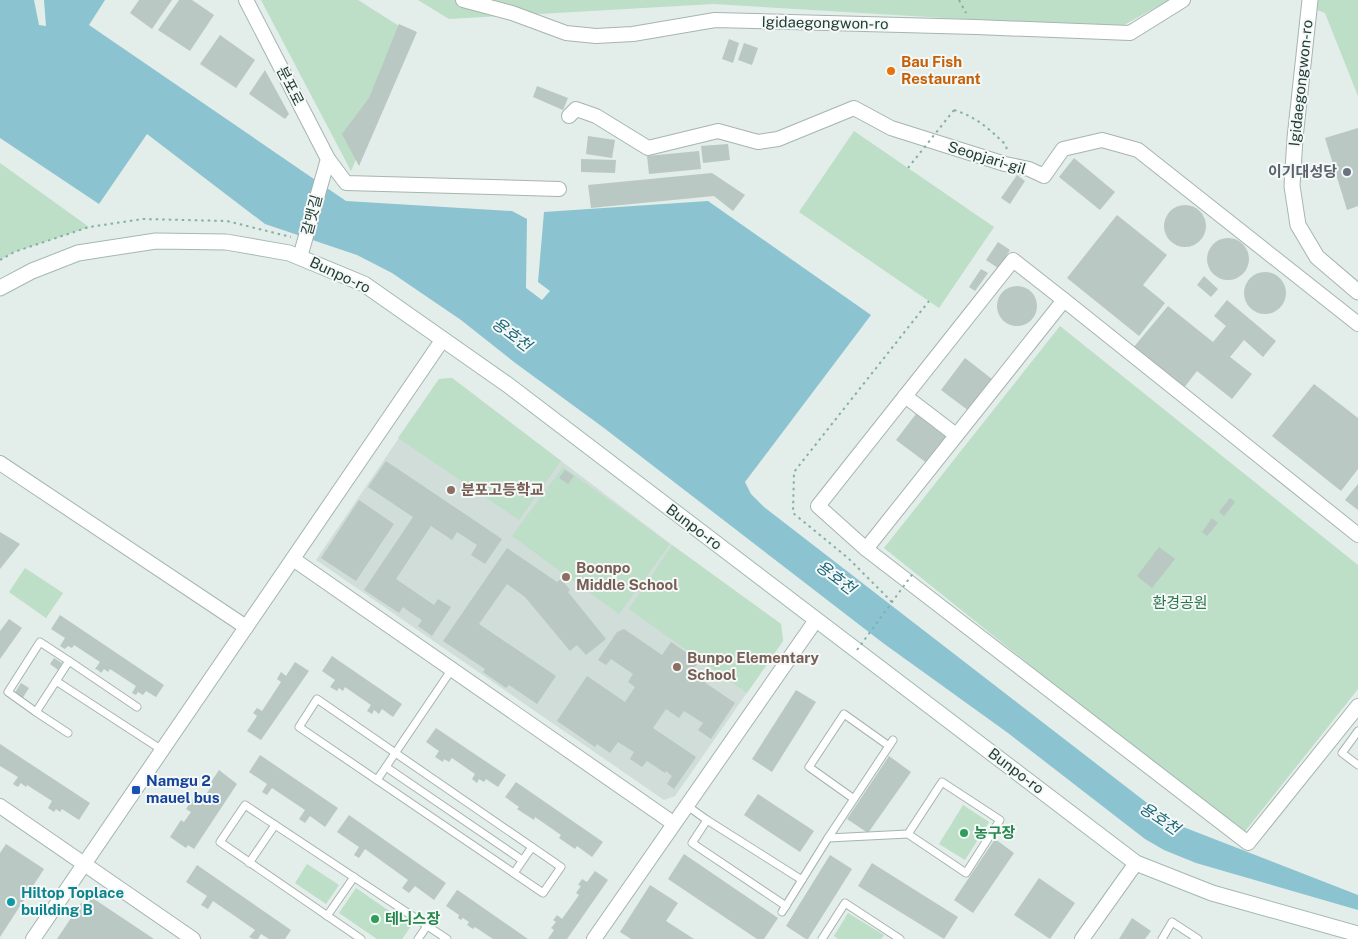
<svg xmlns="http://www.w3.org/2000/svg" width="1358" height="939" viewBox="0 0 1358 939" font-family="'Public Sans','Noto Sans KR',sans-serif">
  <rect width="100%" height="100%" fill="#e3ede9"/>
  <path fill="#d1ddd8" d="M 452,378 L 672,545 L 781,624 L 783,641 L 675,796 L 664,800 L 316,560 L 439,379 Z"/>
  <g fill="#bddec7">
    <path d="M 261,0 L 358,0 L 410,33 L 351,171 Z"/>
    <path d="M 418,0 L 1169,0 L 1124,25 L 962,19 L 713,4 L 449,19 Z"/>
    <path d="M 1317,0 L 1358,0 L 1358,96 L 1325,13 L 1315,9 Z"/>
    <path d="M 854,131 L 994,227 L 939,308 L 799,212 Z"/>
    <path d="M 0,163 L 89,227 L 14,252 L 0,260 Z"/>
    <path d="M 1060,326 L 1358,565 L 1358,689 L 1242,835 L 884,548 Z"/>
    <path d="M 452,378 L 561,461 L 519,520 L 398,438 L 439,379 Z"/>
    <path d="M 563,467 L 670,544 L 619,614 L 512,536 Z"/>
    <path d="M 672,545 L 781,624 L 783,641 L 747,693 L 629,609 Z"/>
    <path d="M 25,568 L 63,593 L 46,618 L 9,592 Z"/>
    <path d="M 963,805 L 989,822 L 965,860 L 939,844 Z"/>
    <path d="M 307,864 L 339,885 L 326,904 L 295,883 Z"/>
    <path d="M 356,888 L 411,926 L 402,939 L 377,939 L 339,913 Z"/>
    <path d="M 848,913 L 884,935 L 881,939 L 838,939 L 834,936 Z"/>
  </g>
  <path fill="#8cc3d1" d="M 0,0 L 34,0 L 39,25 L 46,26 L 44,0 L 105,0 L 89,25 L 346,201 L 512,211 L 527,219 L 526,288 L 542,300 L 550,291 L 538,282 L 544,212 L 708,201 L 871,315 L 745,482 L 751,494 L 764,507 L 1173,823 L 1358,895 L 1358,910 L 1196,863 L 1164,850 L 1145,839 L 1008,733 L 883,643 L 604,428 L 514,362 L 461,320 L 392,273 L 357,255 L 265,224 L 147,134 L 99,204 L 0,138 Z"/>
  <g fill="#b9c8c2">
    <path d="M 139,0 L 172,0 L 152,29 L 130,13 Z"/>
    <path d="M 179,0 L 192,0 L 214,15 L 190,51 L 158,30 Z"/>
    <path d="M 399,24 L 417,32 L 359,166 L 342,134 L 369,98 Z"/>
    <path d="M 220,35 L 255,60 L 236,88 L 200,64 Z"/>
    <path d="M 729,39 L 739,43 L 733,63 L 722,59 Z"/>
    <path d="M 744,43 L 758,48 L 752,65 L 738,60 Z"/>
    <path d="M 265,70 L 289,114 L 285,119 L 249,94 Z"/>
    <path d="M 537,86 L 568,98 L 563,110 L 533,97 Z"/>
    <path d="M 1358,128 L 1358,206 L 1347,210 L 1325,138 Z"/>
    <path d="M 588,136 L 615,140 L 612,158 L 586,154 Z"/>
    <path d="M 728,144 L 730,160 L 703,163 L 701,146 Z"/>
    <path d="M 699,151 L 701,169 L 649,174 L 647,156 Z"/>
    <path d="M 1074,158 L 1115,192 L 1100,210 L 1059,177 Z"/>
    <path d="M 581,159 L 616,160 L 615,173 L 581,172 Z"/>
    <path d="M 712,173 L 745,195 L 733,211 L 714,196 L 591,208 L 588,185 Z"/>
    <path d="M 1017,175 L 1025,181 L 1010,204 L 1001,198 Z"/>
    <circle cx="1185" cy="226" r="21"/>
    <path d="M 1117,215 L 1167,255 L 1143,285 L 1165,303 L 1139,336 L 1067,278 Z"/>
    <circle cx="1228" cy="259" r="21"/>
    <path d="M 998,242 L 1010,250 L 998,268 L 986,260 Z"/>
    <path d="M 981,269 L 988,273 L 975,291 L 969,287 Z"/>
    <circle cx="1265" cy="293" r="21"/>
    <path d="M 1204,276 L 1218,289 L 1211,297 L 1197,285 Z"/>
    <circle cx="1017" cy="306" r="20"/>
    <path d="M 1227,300 L 1276,341 L 1263,357 L 1244,340 L 1230,357 L 1252,374 L 1232,399 L 1197,371 L 1183,389 L 1133,348 L 1168,306 L 1213,342 L 1226,326 L 1214,316 Z"/>
    <path d="M 965,358 L 997,383 L 973,414 L 941,390 Z"/>
    <path d="M 1314,384 L 1358,418 L 1358,469 L 1341,491 L 1272,436 Z"/>
    <path d="M 916,414 L 947,438 L 928,464 L 896,440 Z"/>
    <path d="M 386,461 L 502,539 L 485,564 L 471,555 L 477,545 L 457,532 L 452,540 L 431,526 L 396,579 L 434,605 L 438,599 L 451,607 L 432,636 L 418,626 L 422,620 L 411,613 L 403,607 L 399,613 L 364,590 L 413,517 L 368,487 Z"/>
    <path d="M 565,470 L 574,476 L 568,484 L 559,478 Z"/>
    <path d="M 1358,484 L 1358,510 L 1345,500 Z"/>
    <path d="M 1230,498 L 1235,502 L 1224,516 L 1219,512 Z"/>
    <path d="M 359,500 L 394,524 L 356,581 L 321,558 Z"/>
    <path d="M 1212,518 L 1218,523 L 1207,536 L 1202,532 Z"/>
    <path d="M 0,532 L 20,544 L 0,569 Z"/>
    <path d="M 1159,547 L 1175,559 L 1152,588 L 1137,576 Z"/>
    <path d="M 507,548 L 557,582 L 561,579 L 570,590 L 568,592 L 606,639 L 586,655 L 577,645 L 570,651 L 525,597 L 507,584 L 479,624 L 556,676 L 537,704 L 509,685 L 506,688 L 483,672 L 485,669 L 443,641 Z"/>
    <path d="M 60,615 L 164,685 L 156,697 L 146,691 L 143,695 L 138,692 L 136,695 L 132,693 L 136,686 L 110,669 L 108,672 L 104,669 L 101,673 L 98,670 L 95,669 L 100,662 L 74,645 L 72,648 L 68,646 L 65,649 L 60,646 L 65,638 L 51,629 Z"/>
    <path d="M 9,619 L 22,628 L 0,659 L 0,631 Z"/>
    <path d="M 624,629 L 662,655 L 671,642 L 699,661 L 691,673 L 735,703 L 711,739 L 698,730 L 703,723 L 684,711 L 679,718 L 666,709 L 653,728 L 696,757 L 674,789 L 667,784 L 672,776 L 666,771 L 665,773 L 647,761 L 642,767 L 630,759 L 634,752 L 618,742 L 610,753 L 597,744 L 595,747 L 557,721 L 587,676 L 625,702 L 635,687 L 628,682 L 633,674 L 611,659 L 606,665 L 598,660 L 617,632 Z"/>
    <path d="M 332,656 L 402,704 L 393,717 L 382,709 L 379,714 L 374,710 L 372,714 L 367,711 L 371,705 L 345,687 L 343,691 L 339,688 L 337,691 L 330,687 L 335,680 L 322,671 Z"/>
    <path d="M 54,658 L 62,663 L 58,670 L 50,664 Z"/>
    <path d="M 295,662 L 309,671 L 261,740 L 247,731 L 257,716 L 253,713 L 257,708 L 262,711 L 281,682 L 277,679 L 281,672 L 286,676 Z"/>
    <path d="M 21,683 L 29,688 L 22,699 L 14,694 Z"/>
    <path d="M 796,690 L 816,702 L 772,772 L 752,759 Z"/>
    <path d="M 436,728 L 506,775 L 498,787 L 486,779 L 484,782 L 479,779 L 477,783 L 472,779 L 475,774 L 452,758 L 449,762 L 444,759 L 443,762 L 435,757 L 439,751 L 426,742 Z"/>
    <path d="M 0,744 L 90,803 L 79,820 L 62,809 L 60,812 L 56,809 L 54,812 L 48,808 L 52,801 L 27,785 L 26,787 L 21,783 L 18,787 L 13,784 L 18,777 L 0,766 Z"/>
    <path d="M 260,755 L 338,808 L 325,827 L 310,816 L 305,823 L 299,819 L 305,810 L 272,788 L 267,795 L 262,792 L 267,784 L 249,772 Z"/>
    <path d="M 889,756 L 911,772 L 868,833 L 847,819 Z"/>
    <path d="M 219,770 L 237,784 L 194,849 L 188,845 L 186,848 L 170,837 L 181,820 L 184,822 L 191,812 L 186,809 L 194,797 L 201,802 L 213,784 L 211,782 Z"/>
    <path d="M 516,782 L 603,842 L 592,857 L 577,846 L 575,849 L 559,838 L 561,835 L 535,817 L 534,820 L 517,809 L 519,807 L 505,797 Z"/>
    <path d="M 758,794 L 814,831 L 800,852 L 744,815 Z"/>
    <path d="M 349,815 L 446,883 L 434,900 L 415,886 L 409,893 L 402,888 L 408,880 L 365,849 L 359,858 L 354,855 L 359,847 L 337,832 Z"/>
    <path d="M 995,839 L 1014,853 L 973,913 L 954,900 Z"/>
    <path d="M 6,844 L 44,869 L 0,937 L 0,853 Z"/>
    <path d="M 684,854 L 778,918 L 764,939 L 757,939 L 668,879 Z"/>
    <path d="M 830,855 L 852,869 L 808,939 L 806,939 L 786,926 Z"/>
    <path d="M 872,863 L 958,917 L 944,939 L 858,886 Z"/>
    <path d="M 197,865 L 291,930 L 285,939 L 269,939 L 261,934 L 258,939 L 253,939 L 249,937 L 255,930 L 213,901 L 208,909 L 201,905 L 207,896 L 186,882 Z"/>
    <path d="M 595,871 L 608,880 L 567,939 L 548,939 L 554,930 L 551,928 L 556,922 L 553,920 L 555,918 L 557,915 L 562,919 L 579,895 L 576,893 L 581,886 L 578,885 L 582,879 L 587,882 Z"/>
    <path d="M 1039,878 L 1075,903 L 1050,939 L 1014,915 Z"/>
    <path d="M 650,885 L 678,903 L 666,921 L 694,939 L 631,939 L 620,932 Z"/>
    <path d="M 457,890 L 459,891 L 528,939 L 493,939 L 475,927 L 473,929 L 467,925 L 469,922 L 463,918 L 461,920 L 458,918 L 459,915 L 446,906 Z"/>
    <path d="M 94,899 L 154,939 L 57,939 L 81,903 Z"/>
    <path d="M 1132,918 L 1151,931 L 1145,939 L 1119,939 Z"/>
  </g>
  <g fill="none" stroke-linecap="round" stroke-linejoin="round">
    <g stroke="#a6b5b0" stroke-width="9">
      <g id="service">
        <path d="M 56,681 L 162,750"/>
        <path d="M 317,699 L 561,867 L 543,893 L 299,727 Z"/>
        <path d="M 36,712 L 8,692 L 40,642 L 69,661"/>
        <path d="M 1358,731 L 1342,753 L 1358,765"/>
        <path d="M 68,733 L 36,712 L 69,661 L 137,707"/>
        <path d="M 386,767 L 522,860"/>
        <path d="M 377,780 L 452,669"/>
        <path d="M 942,782 L 1000,820 L 966,873 L 908,834 Z"/>
        <path d="M 854,799 L 809,767 L 844,714 L 889,746"/>
        <path d="M 686,805 L 707,820"/>
        <path d="M 828,838 L 908,834"/>
        <path d="M 249,863 L 275,825"/>
        <path d="M 514,873 L 532,847"/>
        <path d="M 786,906 L 692,843 L 707,820 L 802,880"/>
        <path d="M 782,912 L 828,838 L 893,740"/>
        <path d="M 327,916 L 354,877"/>
        <path d="M 361,939 L 220,842 L 245,805 L 447,939"/>
        <path d="M 418,939 L 427,926"/>
        <path d="M 822,939 L 845,903 L 900,939"/>
        <path d="M 1162,939 L 1172,922 L 1198,939"/>
      </g>
    </g>
    <g stroke="#a6b5b0" stroke-width="16">
      <g id="minor">
        <path d="M 246,0 L 328,159 L 300,257"/>
        <path d="M 463,0 L 512,13 L 566,33 L 596,36 L 633,34 L 715,20 L 976,27 L 1130,33 L 1183,0"/>
        <path d="M 569,116 L 576,109 L 596,116 L 648,148 L 718,131 L 758,142 L 778,139 L 854,108 L 891,128 L 1005,164 L 1029,169 L 1044,176 L 1063,149 L 1102,140 L 1138,150 L 1358,324"/>
        <path d="M 328,159 L 346,183 L 559,189"/>
        <path d="M 905,396 L 956,435"/>
        <path d="M 0,463 L 246,627"/>
        <path d="M 1358,535 L 1064,300 L 866,549 L 1248,843 L 1358,706"/>
        <path d="M 866,549 L 818,506 L 1013,260 L 1064,300"/>
        <path d="M 293,559 L 673,823"/>
        <path d="M 0,806 L 193,939"/>
        <path d="M 33,939 L 443,339"/>
        <path d="M 594,939 L 816,620"/>
        <path d="M 1082,939 L 1136,863"/>
      </g>
    </g>
    <g stroke="#a6b5b0" stroke-width="17">
      <path id="tertiary" d="M 1310,0 L 1295,138 L 1292,186 L 1298,225 L 1317,257 L 1358,292"/>
    </g>
    <g stroke="#a2b9b2" stroke-width="17">
      <path id="secondary" d="M 0,288 L 32,271 L 78,253 L 156,241 L 226,242 L 289,253 L 364,284 L 508,385 L 1136,863 L 1212,893 L 1358,934"/>
    </g>
    <g stroke="#84b0a5" stroke-width="2" stroke-dasharray="2.5 4" stroke-linecap="butt">
      <path d="M 959,0 L 966,13"/>
      <path d="M 954,110 C 977,117 989,129 1006,145 L 1007,151"/>
      <path d="M 0,260 L 14,252 L 89,227 L 143,219 L 227,221 L 291,237"/>
      <path d="M 892,602 L 848,558 L 793,513 L 794,472 L 929,301"/>
    </g>
    <use href="#service" stroke="#fff" stroke-width="7"/>
    <use href="#minor" stroke="#fff" stroke-width="14"/>
    <use href="#tertiary" stroke="#fff" stroke-width="15"/>
    <use href="#secondary" stroke="#fff" stroke-width="15"/>
    <g stroke="#84b0a5" stroke-width="2" stroke-dasharray="2.5 4" stroke-linecap="butt">
      <path d="M 908,168 L 954,110"/>
      <path d="M 857,650 L 914,572"/>
    </g>
  </g>
  <circle fill="#e8710a" stroke="#f4f9f7" stroke-width="2" cx="891" cy="71" r="5"/>
  <circle fill="#6b7280" stroke="#f4f9f7" stroke-width="2" cx="1347" cy="172" r="5"/>
  <g fill="#8d6e63" stroke="#f4f9f7" stroke-width="2">
    <circle cx="451" cy="490" r="5"/>
    <circle cx="566" cy="577" r="5"/>
    <circle cx="677" cy="667" r="5"/>
  </g>
  <rect fill="#1a4fb4" stroke="#f4f9f7" stroke-width="2" x="131" y="785" width="10" height="10" rx="2.5"/>
  <g fill="#2e9e5b" stroke="#f4f9f7" stroke-width="2">
    <circle cx="964" cy="833" r="5"/>
    <circle cx="375" cy="919" r="5"/>
  </g>
  <circle fill="#0f9aa8" stroke="#f4f9f7" stroke-width="2" cx="11" cy="902" r="5"/>
  <g text-anchor="middle" stroke-width="4" stroke-linejoin="round" paint-order="stroke">
    <g font-size="15" fill="#233e38" stroke="#f4f9f7">
      <text transform="translate(825 23) rotate(1)" y="5">Igidaegongwon-ro</text>
      <text transform="translate(1301 83) rotate(-84)" y="5">Igidaegongwon-ro</text>
      <text transform="translate(290 86) rotate(63)" y="5">분포로</text>
      <text transform="translate(987 158) rotate(17)" y="5">Seopjari-gil</text>
      <text transform="translate(312 215) rotate(-75)" y="5">갈맷길</text>
      <text transform="translate(340 275) rotate(25)" y="5">Bunpo-ro</text>
      <text transform="translate(694 527) rotate(37)" y="5">Bunpo-ro</text>
      <text transform="translate(1016 771) rotate(37)" y="5">Bunpo-ro</text>
    </g>
    <g font-size="15" font-weight="bold" fill="#c56008" stroke="#f4f9f7" text-anchor="start">
      <text x="901" y="67">Bau Fish<tspan x="901" dy="17">Restaurant</tspan></text>
    </g>
    <g font-size="15" font-weight="bold" fill="#5b616d" stroke="#f4f9f7" text-anchor="end">
      <text x="1337" y="177">이기대성당</text>
    </g>
    <g font-size="15" font-weight="bold" fill="#785e54" stroke="#f4f9f7" text-anchor="start">
      <text x="461" y="495">분포고등학교</text>
      <text x="576" y="573">Boonpo<tspan x="576" dy="17">Middle School</tspan></text>
      <text x="687" y="663">Bunpo Elementary<tspan x="687" dy="17">School</tspan></text>
    </g>
    <g font-size="15" fill="#2d754d" stroke="#f4f9f7">
      <text x="1180" y="608">환경공원</text>
    </g>
    <g font-size="15" font-weight="bold" fill="#164399" stroke="#f4f9f7" text-anchor="start">
      <text x="146" y="786">Namgu 2<tspan x="146" dy="17">mauel bus</tspan></text>
    </g>
    <g font-size="15" font-weight="bold" fill="#27864d" stroke="#f4f9f7" text-anchor="start">
      <text x="974" y="838">농구장</text>
      <text x="385" y="924">테니스장</text>
    </g>
    <g font-size="15" font-weight="bold" fill="#0d838f" stroke="#f4f9f7" text-anchor="start">
      <text x="21" y="898">Hiltop Toplace<tspan x="21" dy="17">building B</tspan></text>
    </g>
    <g font-size="16" font-style="italic" fill="#1d667a" stroke="#f4f9f7">
      <text transform="translate(512 334) rotate(37)" y="6">용호천</text>
      <text transform="translate(836 577) rotate(37)" y="6">용호천</text>
      <text transform="translate(1160 818) rotate(34)" y="6">용호천</text>
    </g>
  </g>
</svg>
